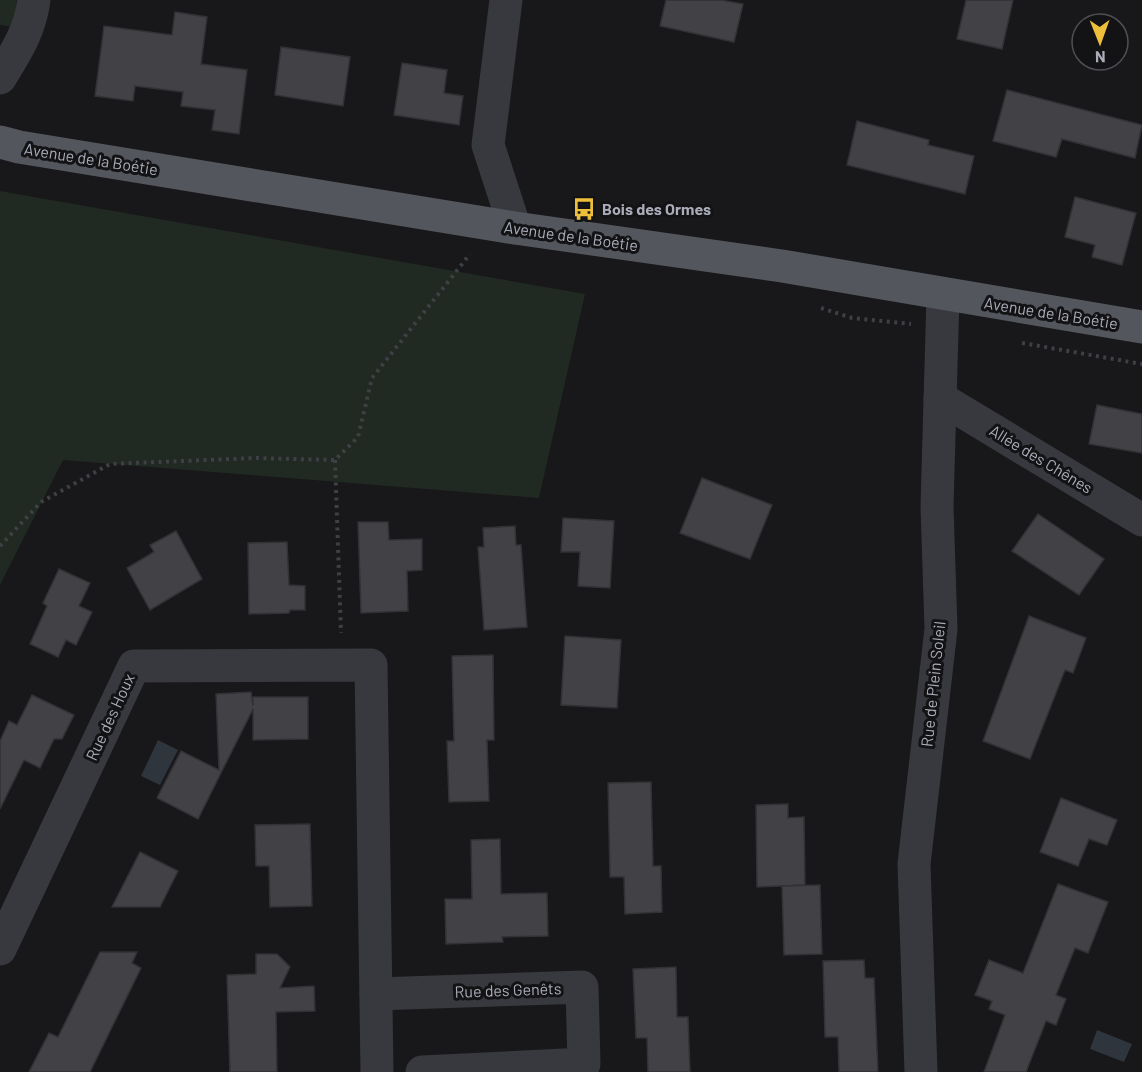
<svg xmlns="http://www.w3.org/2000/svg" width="1142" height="1072" viewBox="0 0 1142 1072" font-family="Barlow,sans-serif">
  <rect width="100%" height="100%" fill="#181719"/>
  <g fill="#212923">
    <path d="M 0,0 L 17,0 L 14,27 L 0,25 Z"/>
    <path d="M 0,191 L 585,294 L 539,498 L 63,460 L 0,585 Z"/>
  </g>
  <g fill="#2e353d">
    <path d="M 158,740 L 178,750 L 160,785 L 141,776 Z"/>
    <path d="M 1097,1030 L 1132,1044 L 1124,1062 L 1090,1049 Z"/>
  </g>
  <g fill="#424246" stroke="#323135" stroke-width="1.5">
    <path d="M 666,0 L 721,0 L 743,4 L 734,42 L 660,26 Z"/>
    <path d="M 966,0 L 1013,0 L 1002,49 L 957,39 Z"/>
    <path d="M 175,12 L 207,17 L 201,64 L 247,70 L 239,134 L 212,130 L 215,110 L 181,106 L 183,92 L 135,86 L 133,101 L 95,96 L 104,26 L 172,35 Z"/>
    <path d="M 281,47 L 350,57 L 343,106 L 275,95 Z"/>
    <path d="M 402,63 L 447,70 L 444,93 L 463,96 L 459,125 L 394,115 Z"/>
    <path d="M 1007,90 L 1142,125 L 1135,158 L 1062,139 L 1056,157 L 993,141 Z"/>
    <path d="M 857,121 L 929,140 L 928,145 L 974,156 L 965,194 L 847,165 Z"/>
    <path d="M 1075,197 L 1136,213 L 1122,265 L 1092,257 L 1095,245 L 1065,237 Z"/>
    <path d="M 1097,405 L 1142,414 L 1142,453 L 1089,444 Z"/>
    <path d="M 702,478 L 772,505 L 750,559 L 680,533 Z"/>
    <path d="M 1038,514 L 1104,559 L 1079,595 L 1012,551 Z"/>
    <path d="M 563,518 L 614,521 L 610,588 L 578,586 L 580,552 L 561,552 Z"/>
    <path d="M 358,522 L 388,522 L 389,540 L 422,539 L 422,570 L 407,571 L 408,611 L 361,613 Z"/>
    <path d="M 515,526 L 516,545 L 521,545 L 527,627 L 484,630 L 478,547 L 484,547 L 483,528 Z"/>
    <path d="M 176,531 L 202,579 L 150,610 L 127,568 L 154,552 L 150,545 Z"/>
    <path d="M 287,542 L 289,585 L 305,586 L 305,610 L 290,610 L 289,613 L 249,614 L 248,543 Z"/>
    <path d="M 59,569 L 90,583 L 79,606 L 92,612 L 76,645 L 66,640 L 58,657 L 30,644 L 47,606 L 43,603 Z"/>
    <path d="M 1029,616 L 1086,638 L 1073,673 L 1065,670 L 1030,759 L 983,741 Z"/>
    <path d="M 565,636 L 621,640 L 617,708 L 561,705 Z"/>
    <path d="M 493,655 L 494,740 L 487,740 L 489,801 L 449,802 L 447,741 L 454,741 L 452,656 Z"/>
    <path d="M 251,692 L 253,706 L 253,697 L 308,697 L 308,739 L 253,740 L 253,709 L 198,819 L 157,798 L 181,751 L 219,770 L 216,694 Z"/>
    <path d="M 32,695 L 74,715 L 62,739 L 54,739 L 40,768 L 24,760 L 0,809 L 0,741 L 9,721 L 17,725 Z"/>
    <path d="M 651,782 L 653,866 L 661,866 L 662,912 L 625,914 L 624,877 L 610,877 L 608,783 Z"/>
    <path d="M 1061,798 L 1117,820 L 1107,845 L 1089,839 L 1078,866 L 1040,852 Z"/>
    <path d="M 788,804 L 788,818 L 804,817 L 805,885 L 757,887 L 756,805 Z"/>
    <path d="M 310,824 L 312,906 L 270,907 L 269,866 L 256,866 L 255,825 Z"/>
    <path d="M 500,839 L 501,894 L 547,893 L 548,936 L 502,937 L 503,942 L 446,944 L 445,899 L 472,899 L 471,840 Z"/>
    <path d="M 140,852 L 178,871 L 160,907 L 112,907 Z"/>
    <path d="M 1058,884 L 1108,902 L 1088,953 L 1075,948 L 1056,995 L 1066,999 L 1056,1025 L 1046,1021 L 1026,1072 L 984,1072 L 1005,1015 L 989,1009 L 992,1001 L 975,995 L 989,960 L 1023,973 Z"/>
    <path d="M 820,885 L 822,954 L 784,955 L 782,886 Z"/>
    <path d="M 100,952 L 137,952 L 132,963 L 141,968 L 90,1072 L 29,1072 L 49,1033 L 58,1037 Z"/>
    <path d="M 256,954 L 277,954 L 290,967 L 280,988 L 314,986 L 315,1011 L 276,1012 L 277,1072 L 230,1072 L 227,975 L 256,974 Z"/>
    <path d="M 864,960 L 865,978 L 874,978 L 878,1072 L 839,1072 L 838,1037 L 825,1037 L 823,961 Z"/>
    <path d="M 676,967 L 677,1017 L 688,1017 L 690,1072 L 648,1072 L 647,1038 L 636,1038 L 633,969 Z"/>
  </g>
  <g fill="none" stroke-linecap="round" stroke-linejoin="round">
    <g stroke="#3e4045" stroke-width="4" stroke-dasharray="3 4.5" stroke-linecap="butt">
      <path d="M 821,308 L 852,318 L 911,324"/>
      <path d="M 1022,343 L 1142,364"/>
      <path d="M 335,460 L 341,633"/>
      <path d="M 0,546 L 41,502 L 110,464 L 256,458 L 335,460 L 358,437 L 372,378 L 470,254"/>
    </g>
    <g stroke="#38393e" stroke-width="33">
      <path d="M 506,0 L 488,145 L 515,228"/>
      <path d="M 0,78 C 16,52 30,31 34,0"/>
      <path d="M 940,398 L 1142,520"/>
      <path d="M 0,949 L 134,666 L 371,665 L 377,1072"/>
      <path d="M 376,994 L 582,987 L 584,1064 L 422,1072"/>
      <path d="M 921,1072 L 914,864 L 941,629 L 937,506 L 943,296"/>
    </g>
    <path stroke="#54565d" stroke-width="33" d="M 0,142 L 19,147 L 515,228 L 782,266 L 1142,327"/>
  </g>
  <defs>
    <g id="bus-bare" transform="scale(1.8)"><path d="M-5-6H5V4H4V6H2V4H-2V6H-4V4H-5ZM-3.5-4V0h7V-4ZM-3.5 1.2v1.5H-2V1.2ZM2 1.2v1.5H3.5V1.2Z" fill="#eebf3b" stroke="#131214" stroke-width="2.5" paint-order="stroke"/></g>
  </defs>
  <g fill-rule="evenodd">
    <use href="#bus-bare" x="584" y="209"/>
  </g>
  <g text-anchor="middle" stroke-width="6" stroke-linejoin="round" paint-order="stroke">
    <g font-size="16" fill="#aaadb9" stroke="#131214">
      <text transform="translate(91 159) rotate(9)" y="6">Avenue de la Boétie</text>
      <text transform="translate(571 236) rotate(8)" y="6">Avenue de la Boétie</text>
      <text transform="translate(1051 313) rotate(9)" y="6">Avenue de la Boétie</text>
      <text transform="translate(1041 459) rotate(31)" y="6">Allée des Chênes</text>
      <text transform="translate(933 684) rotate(-84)" y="6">Rue de Plein Soleil</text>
      <text transform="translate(110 717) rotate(-65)" y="6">Rue des Houx</text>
      <text transform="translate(508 990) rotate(-2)" y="6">Rue des Genêts</text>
    </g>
    <g font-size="16" font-weight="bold" fill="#aaadb9" stroke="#131214" text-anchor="start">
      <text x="602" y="215">Bois des Ormes</text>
    </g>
  </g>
  <g transform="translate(1100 42) rotate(179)"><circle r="28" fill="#131214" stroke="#4f5056" stroke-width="1.5"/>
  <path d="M0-4.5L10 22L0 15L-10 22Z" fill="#eebf3b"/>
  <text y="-9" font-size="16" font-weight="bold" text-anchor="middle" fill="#aaadb9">N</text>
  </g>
</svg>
